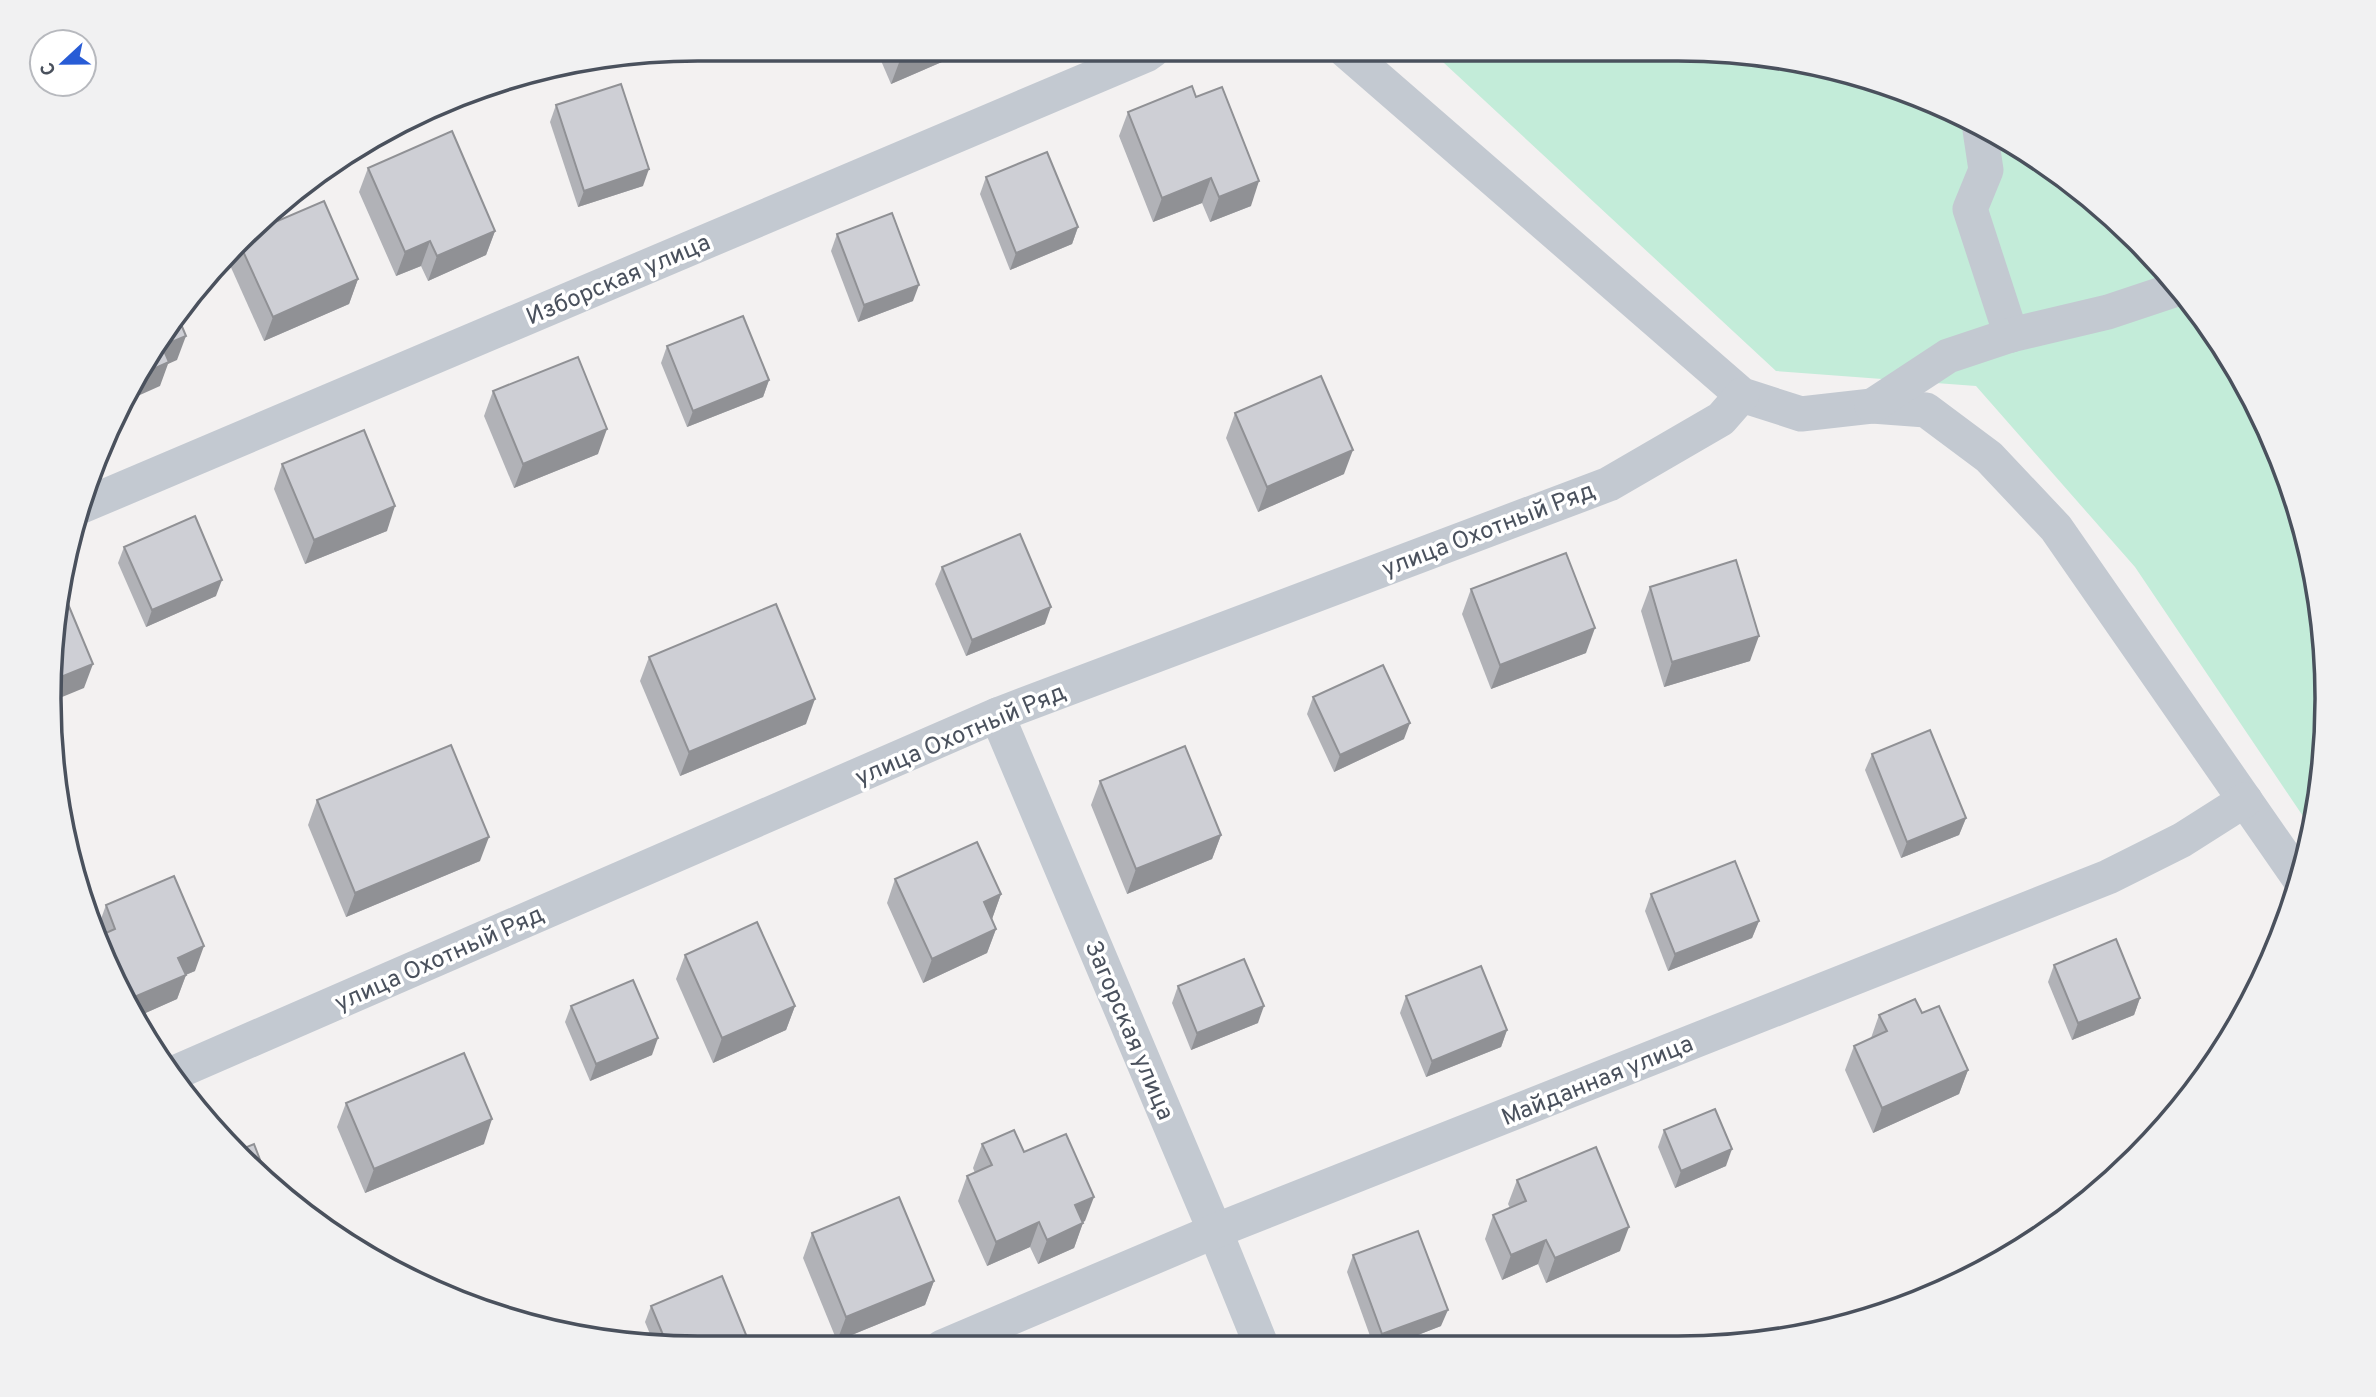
<svg xmlns="http://www.w3.org/2000/svg" width="2376" height="1397" viewBox="0 0 2376 1397" font-family="Overpass,sans-serif">
  <rect width="100%" height="100%" fill="#f3f1f1"/>
  <path fill="#c3ecd9" d="M 1430,50 L 1720,50 L 1886,83 L 2038,158 L 2136,239 L 2217,337 L 2277,450 L 2314,571 L 2327,698 L 2313,831 L 2135,567 L 1976,386 L 1776,371 Z"/>
  <g fill="none" stroke-linecap="round" stroke-linejoin="round">
    <g stroke="#c3c9d1" stroke-width="35">
      <path d="M 1345,50 L 1742,395 L 1801,414 L 1872,406 L 1926,410 L 1989,457 L 2056,528 L 2299,878"/>
      <path d="M 1980,130 L 1986,170 L 1970,209 L 2011,335"/>
      <path d="M 1872,406 L 1948,356 L 2011,335 L 2108,312 L 2177,289"/>
      <path d="M 82,506 L 1146,55 L 1153,50"/>
      <path d="M 997,715 L 1215,1231 L 1262,1347"/>
      <path d="M 172,1074 L 997,715 L 1609,484 L 1721,419 L 1742,395"/>
      <path d="M 942,1347 L 1215,1231 L 2108,877 L 2182,840 L 2245,800"/>
    </g>
  </g>
  <g fill="#b1b2b7">
    <path d="M 876,49 L 960,49 L 958,55 L 891,84 Z"/>
    <path d="M 1196,97 L 1251,206 L 1210,222 L 1202,203 L 1153,222 L 1119,136 L 1128,112 Z"/>
    <path d="M 556,105 L 643,186 L 578,207 L 550,122 Z"/>
    <path d="M 368,168 L 495,231 L 486,255 L 428,281 L 421,266 L 396,276 L 359,192 Z"/>
    <path d="M 986,177 L 1078,227 L 1072,244 L 1010,270 L 980,194 Z"/>
    <path d="M 261,228 L 358,279 L 349,304 L 264,341 L 229,263 Z"/>
    <path d="M 837,234 L 913,301 L 858,322 L 831,251 Z"/>
    <path d="M 667,346 L 769,380 L 763,397 L 687,427 L 661,363 Z"/>
    <path d="M 493,391 L 598,454 L 514,488 L 484,416 Z"/>
    <path d="M 1235,413 L 1344,474 L 1258,512 L 1226,438 Z"/>
    <path d="M 282,464 L 387,531 L 305,564 L 274,489 Z"/>
    <path d="M 124,547 L 216,596 L 146,627 L 118,563 Z"/>
    <path d="M 942,567 L 1045,624 L 966,656 L 935,584 Z"/>
    <path d="M 1650,587 L 1750,661 L 1664,687 L 1641,611 Z"/>
    <path d="M 1471,589 L 1586,653 L 1491,689 L 1462,614 Z"/>
    <path d="M 649,657 L 806,724 L 680,776 L 640,681 Z"/>
    <path d="M 1313,697 L 1404,739 L 1334,772 L 1307,714 Z"/>
    <path d="M 1872,754 L 1966,818 L 1959,835 L 1901,858 L 1865,770 Z"/>
    <path d="M 1100,781 L 1221,835 L 1212,859 L 1127,894 L 1091,805 Z"/>
    <path d="M 317,800 L 480,861 L 346,917 L 308,825 Z"/>
    <path d="M 895,879 L 1001,894 L 992,919 L 996,929 L 987,953 L 923,983 L 887,903 Z"/>
    <path d="M 1651,894 L 1759,921 L 1752,938 L 1668,971 L 1645,911 Z"/>
    <path d="M 106,905 L 195,971 L 186,975 L 177,999 L 141,1015 L 99,936 L 97,930 Z"/>
    <path d="M 685,955 L 795,1006 L 786,1030 L 713,1063 L 676,979 Z"/>
    <path d="M 2054,965 L 2140,998 L 2134,1015 L 2072,1040 L 2048,982 Z"/>
    <path d="M 1178,986 L 1258,1023 L 1191,1050 L 1172,1003 Z"/>
    <path d="M 1406,996 L 1507,1030 L 1501,1047 L 1426,1077 L 1400,1013 Z"/>
    <path d="M 571,1006 L 652,1055 L 590,1081 L 565,1022 Z"/>
    <path d="M 1922,1013 L 1968,1070 L 1959,1094 L 1873,1133 L 1845,1070 L 1854,1046 L 1871,1038 L 1879,1015 Z"/>
    <path d="M 346,1103 L 484,1144 L 365,1193 L 337,1127 Z"/>
    <path d="M 1664,1130 L 1726,1166 L 1675,1188 L 1658,1147 Z"/>
    <path d="M 982,1144 L 1024,1152 L 1085,1221 L 1083,1222 L 1074,1248 L 1038,1264 L 1030,1247 L 987,1266 L 958,1201 L 967,1176 L 975,1173 L 973,1168 Z"/>
    <path d="M 1517,1180 L 1620,1251 L 1546,1283 L 1538,1264 L 1502,1280 L 1485,1239 L 1493,1215 L 1510,1208 L 1508,1204 Z"/>
    <path d="M 812,1233 L 934,1281 L 925,1305 L 837,1341 L 803,1258 Z"/>
    <path d="M 1353,1255 L 1441,1326 L 1387,1347 L 1374,1347 L 1347,1272 Z"/>
    <path d="M 651,1306 L 751,1347 L 655,1346 L 645,1322 Z"/>
  </g>
  <g fill="#909195">
    <path d="M 924,49 L 960,49 L 958,55 L 891,84 L 900,60 Z"/>
    <path d="M 649,169 L 643,186 L 578,207 L 584,191 Z"/>
    <path d="M 1211,178 L 1202,203 L 1153,222 L 1162,198 Z"/>
    <path d="M 1259,181 L 1251,206 L 1210,222 L 1219,197 Z"/>
    <path d="M 1078,227 L 1072,244 L 1010,270 L 1016,253 Z"/>
    <path d="M 495,231 L 486,255 L 428,281 L 437,256 Z"/>
    <path d="M 430,241 L 421,266 L 396,276 L 405,252 Z"/>
    <path d="M 358,279 L 349,304 L 264,341 L 273,317 Z"/>
    <path d="M 919,285 L 913,301 L 858,322 L 864,305 Z"/>
    <path d="M 186,336 L 177,360 L 168,364 L 160,386 L 131,399 L 142,374 L 162,346 Z"/>
    <path d="M 769,380 L 763,397 L 687,427 L 693,411 Z"/>
    <path d="M 607,429 L 598,454 L 514,488 L 523,464 Z"/>
    <path d="M 1353,450 L 1344,474 L 1258,512 L 1267,487 Z"/>
    <path d="M 395,506 L 387,531 L 305,564 L 314,540 Z"/>
    <path d="M 222,580 L 216,596 L 146,627 L 152,610 Z"/>
    <path d="M 1051,607 L 1045,624 L 966,656 L 972,640 Z"/>
    <path d="M 1595,628 L 1586,653 L 1491,689 L 1500,665 Z"/>
    <path d="M 1759,636 L 1750,661 L 1664,687 L 1672,662 Z"/>
    <path d="M 93,664 L 84,688 L 50,702 L 51,681 Z"/>
    <path d="M 815,699 L 806,724 L 680,776 L 689,752 Z"/>
    <path d="M 1410,723 L 1404,739 L 1334,772 L 1340,755 Z"/>
    <path d="M 1966,818 L 1959,835 L 1901,858 L 1907,842 Z"/>
    <path d="M 1221,835 L 1212,859 L 1127,894 L 1136,869 Z"/>
    <path d="M 489,837 L 480,861 L 346,917 L 355,893 Z"/>
    <path d="M 1001,894 L 992,919 L 975,927 L 984,902 Z"/>
    <path d="M 1759,921 L 1752,938 L 1668,971 L 1675,954 Z"/>
    <path d="M 996,929 L 987,953 L 923,983 L 932,959 Z"/>
    <path d="M 204,946 L 195,971 L 175,979 L 186,975 L 177,999 L 141,1015 L 132,998 L 178,958 Z"/>
    <path d="M 2140,998 L 2134,1015 L 2072,1040 L 2078,1023 Z"/>
    <path d="M 795,1006 L 786,1030 L 713,1063 L 722,1038 Z"/>
    <path d="M 1264,1006 L 1258,1023 L 1191,1050 L 1197,1033 Z"/>
    <path d="M 1507,1030 L 1501,1047 L 1426,1077 L 1432,1061 Z"/>
    <path d="M 658,1038 L 652,1055 L 590,1081 L 596,1064 Z"/>
    <path d="M 1968,1070 L 1959,1094 L 1873,1133 L 1882,1108 Z"/>
    <path d="M 492,1119 L 484,1144 L 365,1193 L 374,1169 Z"/>
    <path d="M 1732,1149 L 1726,1166 L 1675,1188 L 1681,1171 Z"/>
    <path d="M 1094,1197 L 1085,1221 L 1066,1229 L 1075,1205 Z"/>
    <path d="M 1039,1222 L 1030,1247 L 987,1266 L 996,1242 Z"/>
    <path d="M 1083,1223 L 1074,1248 L 1038,1264 L 1047,1240 Z"/>
    <path d="M 1629,1227 L 1620,1251 L 1546,1283 L 1555,1258 Z"/>
    <path d="M 1546,1240 L 1538,1264 L 1502,1280 L 1511,1255 Z"/>
    <path d="M 934,1281 L 925,1305 L 837,1341 L 846,1317 Z"/>
    <path d="M 1448,1310 L 1441,1326 L 1387,1347 L 1377,1347 L 1382,1334 Z"/>
  </g>
  <g fill="#cecfd5" stroke="#909195" stroke-width="2">
    <path d="M 895,49 L 924,49 L 900,60 Z"/>
    <path d="M 621,84 L 649,169 L 584,191 L 556,105 Z"/>
    <path d="M 1192,86 L 1196,97 L 1222,87 L 1259,181 L 1219,197 L 1211,178 L 1162,198 L 1128,112 Z"/>
    <path d="M 452,131 L 495,231 L 437,256 L 430,241 L 405,252 L 368,168 Z"/>
    <path d="M 1047,152 L 1078,227 L 1016,253 L 986,177 Z"/>
    <path d="M 324,201 L 358,279 L 273,317 L 242,249 L 261,228 Z"/>
    <path d="M 892,213 L 919,285 L 864,305 L 837,234 Z"/>
    <path d="M 743,316 L 769,380 L 693,411 L 667,346 Z"/>
    <path d="M 178,317 L 186,336 L 162,346 L 169,362 L 142,374 L 159,337 Z"/>
    <path d="M 578,357 L 607,429 L 523,464 L 493,391 Z"/>
    <path d="M 1321,376 L 1353,450 L 1267,487 L 1235,413 Z"/>
    <path d="M 364,430 L 395,506 L 314,540 L 282,464 Z"/>
    <path d="M 195,516 L 222,580 L 152,610 L 124,547 Z"/>
    <path d="M 1020,534 L 1051,607 L 972,640 L 942,567 Z"/>
    <path d="M 1566,553 L 1595,628 L 1500,665 L 1471,589 Z"/>
    <path d="M 1736,560 L 1759,636 L 1672,662 L 1650,587 Z"/>
    <path d="M 63,592 L 93,664 L 51,681 Z"/>
    <path d="M 776,604 L 815,699 L 689,752 L 649,657 Z"/>
    <path d="M 1383,665 L 1410,723 L 1340,755 L 1313,697 Z"/>
    <path d="M 1930,730 L 1966,818 L 1907,842 L 1872,754 Z"/>
    <path d="M 451,745 L 489,837 L 355,893 L 317,800 Z"/>
    <path d="M 1185,746 L 1221,835 L 1136,869 L 1100,781 Z"/>
    <path d="M 977,842 L 1001,894 L 984,902 L 996,929 L 932,959 L 895,879 Z"/>
    <path d="M 1735,861 L 1759,921 L 1675,954 L 1651,894 Z"/>
    <path d="M 174,876 L 204,946 L 178,958 L 186,975 L 132,998 L 99,936 L 115,929 L 106,905 Z"/>
    <path d="M 757,922 L 795,1006 L 722,1038 L 685,955 Z"/>
    <path d="M 2116,939 L 2140,998 L 2078,1023 L 2054,965 Z"/>
    <path d="M 1244,959 L 1264,1006 L 1197,1033 L 1178,986 Z"/>
    <path d="M 1481,966 L 1507,1030 L 1432,1061 L 1406,996 Z"/>
    <path d="M 633,980 L 658,1038 L 596,1064 L 571,1006 Z"/>
    <path d="M 1915,999 L 1922,1013 L 1939,1006 L 1968,1070 L 1882,1108 L 1854,1046 L 1887,1031 L 1879,1015 Z"/>
    <path d="M 464,1053 L 492,1119 L 374,1169 L 346,1103 Z"/>
    <path d="M 1715,1109 L 1732,1149 L 1681,1171 L 1664,1130 Z"/>
    <path d="M 1014,1130 L 1024,1152 L 1066,1134 L 1094,1197 L 1075,1205 L 1083,1223 L 1047,1240 L 1039,1222 L 996,1242 L 967,1176 L 992,1165 L 982,1144 Z"/>
    <path d="M 254,1144 L 264,1170 L 242,1149 Z"/>
    <path d="M 1596,1147 L 1629,1227 L 1555,1258 L 1546,1240 L 1511,1255 L 1493,1215 L 1526,1201 L 1517,1180 Z"/>
    <path d="M 899,1197 L 934,1281 L 846,1317 L 812,1233 Z"/>
    <path d="M 1418,1231 L 1448,1310 L 1382,1334 L 1353,1255 Z"/>
    <path d="M 722,1276 L 751,1347 L 668,1347 L 651,1306 Z"/>
  </g>
  <g text-anchor="middle" stroke-width="7" stroke-linejoin="round" paint-order="stroke">
    <g font-size="24" fill="#4a515d" stroke="#fff">
      <text transform="translate(618 279) rotate(-23)" y="8">Изборская улица</text>
      <text transform="translate(1488 529) rotate(-21)" y="8">улица Охотный Ряд</text>
      <text transform="translate(960 734) rotate(-23)" y="8">улица Охотный Ряд</text>
      <text transform="translate(439 958) rotate(-24)" y="8">улица Охотный Ряд</text>
      <text transform="translate(1130 1030) rotate(67)" y="8">Загорская улица</text>
      <text transform="translate(1597 1080) rotate(-22)" y="8">Майданная улица</text>
    </g>
  </g>
  <path d="M0 0H2376V1397H0ZM698 61H1678A637 637 0 0 1 2315 698V699A637 637 0 0 1 1678 1336H698A637 637 0 0 1 61 699V698A637 637 0 0 1 698 61Z" fill="#f1f1f2" fill-rule="evenodd"/>
  <path fill="none" stroke="#4a515d" stroke-width="3.5" d="M698 61H1678A637 637 0 0 1 2315 698V699A637 637 0 0 1 1678 1336H698A637 637 0 0 1 61 699V698A637 637 0 0 1 698 61Z"/>
  <g transform="translate(63 63) rotate(248)"><circle r="33" fill="#ffffff" stroke="#b7b9be" stroke-width="2"/>
  <path d="M0-5L12 26L0 18L-12 26Z" fill="#285cd6"/>
  <text y="-10" font-size="19" font-weight="bold" text-anchor="middle" fill="#4a515d">С</text>
  </g>
</svg>
